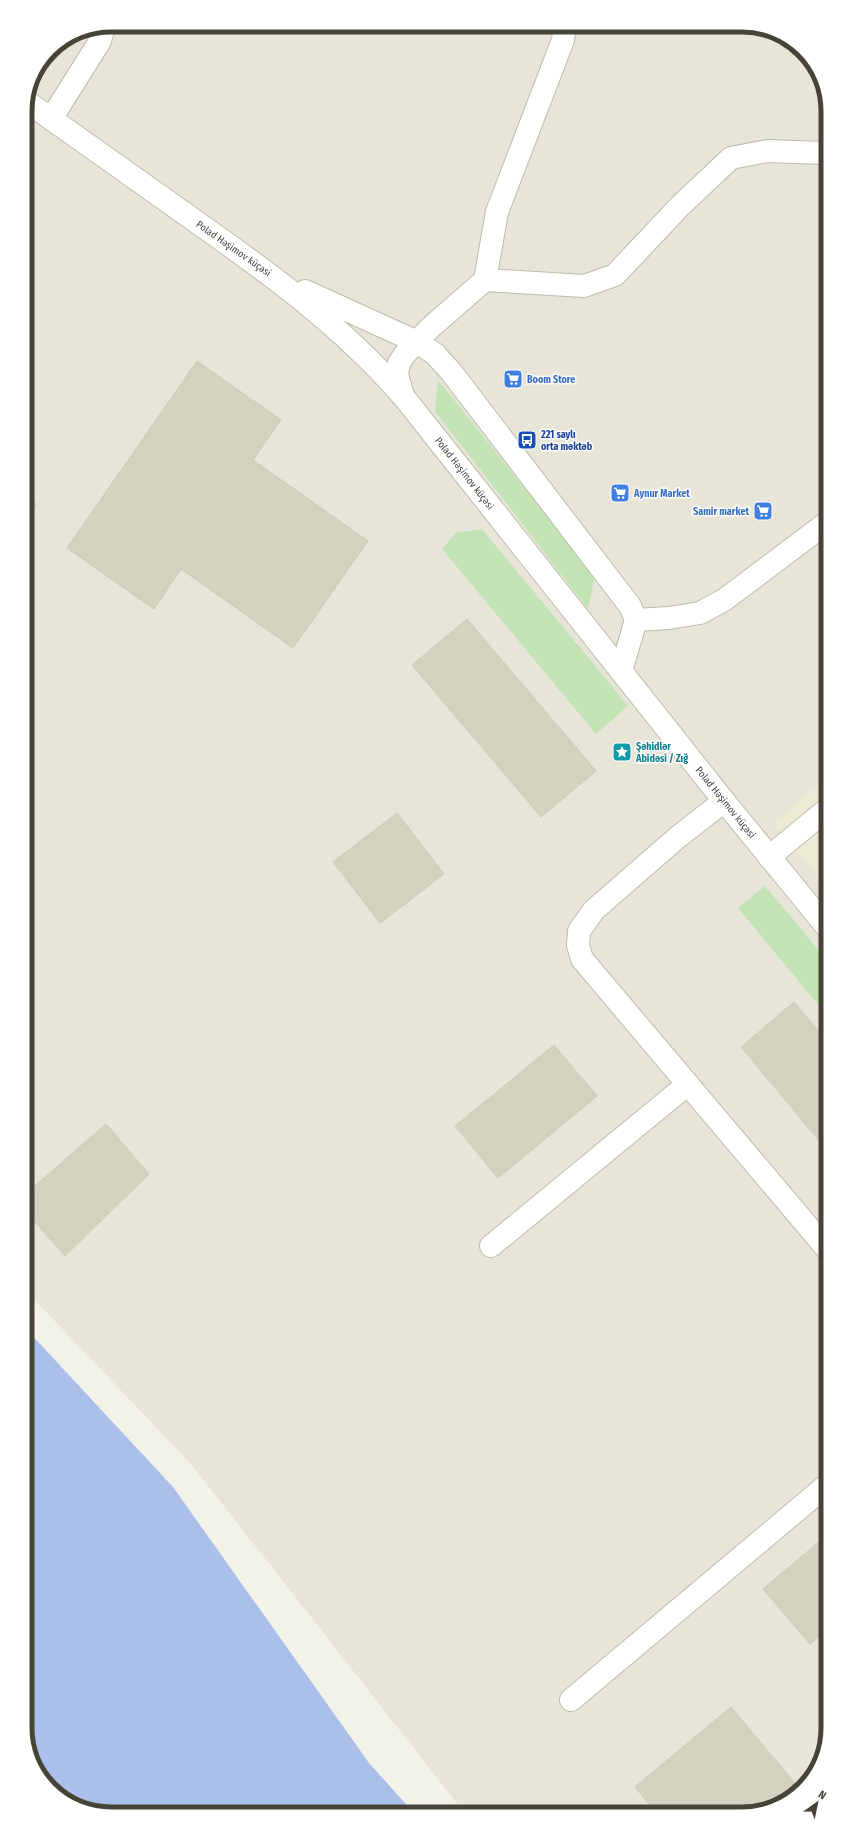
<svg xmlns="http://www.w3.org/2000/svg" width="853" height="1839" viewBox="0 0 853 1839" font-family="'Fira Sans Condensed',sans-serif">
  <rect width="100%" height="100%" fill="#f3f2e8"/>
  <path fill="#e6e5d7" d="M 111,25 L 748,25 L 794,43 L 823,83 L 828,1728 L 810,1780 L 770,1809 L 463,1811 L 191,1464 L 28,1293 L 25,106 L 32,78 L 50,50 L 78,31 Z"/>
  <path fill="#ebead3" d="M 825,779 L 826,885 L 772,824 Z"/>
  <g fill="#c2e4b4">
    <path d="M 438,380 L 595,576 L 588,609 L 435,411 Z"/>
    <path d="M 482,529 L 628,706 L 596,734 L 442,549 L 456,533 Z"/>
    <path d="M 765,886 L 826,959 L 826,1014 L 738,908 Z"/>
  </g>
  <path fill="#aabfea" d="M 28,1331 L 173,1487 L 369,1763 L 413,1812 L 105,1814 L 59,1796 L 30,1756 Z"/>
  <g fill="#d3d1bf" stroke="#cecab2">
    <path d="M 197,361 L 281,420 L 253,460 L 368,541 L 293,648 L 181,569 L 154,609 L 67,548 Z"/>
    <path d="M 26,498 L 36,504 L 26,518 Z"/>
    <path d="M 467,619 L 596,771 L 541,817 L 412,665 Z"/>
    <path d="M 397,813 L 444,874 L 380,923 L 333,862 Z"/>
    <path d="M 794,1002 L 826,1040 L 826,1149 L 741,1047 Z"/>
    <path d="M 554,1045 L 597,1096 L 498,1178 L 455,1126 Z"/>
    <path d="M 106,1124 L 149,1174 L 65,1256 L 28,1214 L 28,1192 Z"/>
    <path d="M 827,1535 L 828,1629 L 810,1644 L 763,1589 Z"/>
    <path d="M 731,1707 L 799,1788 L 770,1809 L 654,1810 L 635,1787 Z"/>
  </g>
  <g fill="none" stroke-linecap="round" stroke-linejoin="round">
    <g stroke="#bdbcac" stroke-width="24">
      <g id="minor">
        <path d="M 26,101 C 81,140 136,179 191,218 C 269,273 340,324 403,396 L 724,801 L 826,926"/>
        <path d="M 51,119 L 100,41 L 104,26"/>
        <path d="M 485,280 L 584,286 L 615,275 L 680,206 L 731,158 L 767,151 L 824,153"/>
        <path d="M 305,291 L 417,342 L 435,354 L 452,373 L 630,606 L 636,620 L 621,671"/>
        <path d="M 403,396 L 397,374 L 399,363 L 405,354 L 430,328 L 485,280 L 497,212 L 563,40 L 565,25"/>
        <path d="M 636,620 L 669,618 L 700,613 L 724,600 L 825,524"/>
        <path d="M 724,801 L 678,837 L 594,910 L 579,931 L 578,945 L 582,959 L 827,1249"/>
        <path d="M 769,857 L 825,811"/>
        <path d="M 491,1246 L 688,1084"/>
        <path d="M 571,1700 L 827,1485"/>
      </g>
    </g>
    <use href="#minor" stroke="#fff" stroke-width="22"/>
  </g>
  <defs>
    <g id="supermarket-square" transform="scale(1)"><rect x="-9" y="-9" width="18" height="18" rx="4" fill="#3f7fe0" stroke="#fff"/><path d="M-6-5.5h2.5l.6 2H6L4.5 2H-2.5L-4.4-4H-6ZM-1.5 3.2a1.3 1.3 0 1 0 .1 0ZM3 3.2a1.3 1.3 0 1 0 .1 0Z" fill="#fff"/></g>
    <g id="bus-square" transform="scale(1)"><rect x="-9" y="-9" width="18" height="18" rx="4" fill="#1a4fb4" stroke="#fff"/><path d="M-5-6H5V4H4V6H2V4H-2V6H-4V4H-5ZM-3.5-4V0h7V-4ZM-3.5 1.2v1.5H-2V1.2ZM2 1.2v1.5H3.5V1.2Z" fill="#fff"/></g>
    <g id="sight-square" transform="scale(1)"><rect x="-9" y="-9" width="18" height="18" rx="4" fill="#0f9aa8" stroke="#fff"/><path d="M0-6L1.8-2.2L6-1.7L2.9 1.2L3.7 5.4L0 3.3L-3.7 5.4L-2.9 1.2L-6-1.7L-1.8-2.2Z" fill="#fff"/></g>
  </defs>
  <g fill-rule="evenodd">
    <use href="#supermarket-square" x="513" y="379"/>
    <use href="#bus-square" x="527" y="440"/>
    <use href="#supermarket-square" x="620" y="493"/>
    <use href="#supermarket-square" x="763" y="511"/>
    <use href="#sight-square" x="622" y="752"/>
  </g>
  <g text-anchor="middle" stroke-width="3" stroke-linejoin="round" paint-order="stroke">
    <g font-size="10" fill="#464437" stroke="#fff">
      <text transform="translate(234 248) rotate(35)" y="4">Polad Həşimov küçəsi</text>
      <text transform="translate(465 473) rotate(52)" y="4">Polad Həşimov küçəsi</text>
      <text transform="translate(726 802) rotate(51)" y="4">Polad Həşimov küçəsi</text>
    </g>
    <g font-size="10" font-weight="bold" fill="#366cbe" stroke="#fff" text-anchor="start">
      <text x="527" y="383">Boom Store</text>
      <text x="634" y="497">Aynur Market</text>
      <text x="749" y="515" text-anchor="end">Samir market</text>
    </g>
    <g font-size="10" font-weight="bold" fill="#164399" stroke="#fff" text-anchor="start">
      <text x="541" y="438">221 saylı<tspan x="541" dy="12">orta məktəb</tspan></text>
    </g>
    <g font-size="10" font-weight="bold" fill="#0d838f" stroke="#fff" text-anchor="start">
      <text x="636" y="750">Şəhidlər<tspan x="636" dy="12">Abidəsi / Zığ</tspan></text>
    </g>
  </g>
  <path d="M0 0H853V1839H0ZM111 32H742A79 79 0 0 1 821 111V1728A79 79 0 0 1 742 1807H111A79 79 0 0 1 32 1728V111A79 79 0 0 1 111 32Z" fill="#fff" fill-rule="evenodd"/>
  <path fill="none" stroke="#464437" stroke-width="5" d="M111 32H742A79 79 0 0 1 821 111V1728A79 79 0 0 1 742 1807H111A79 79 0 0 1 32 1728V111A79 79 0 0 1 111 32Z"/>
  <g transform="translate(817 1803) rotate(33)" stroke="#ffffff" stroke-width="3" paint-order="stroke">
  <path d="M0-3L7 15L0 10L-7 15Z" fill="#464437"/>
  <text y="-6" font-size="11" font-weight="bold" text-anchor="middle" fill="#464437">N</text>
  </g>
</svg>
